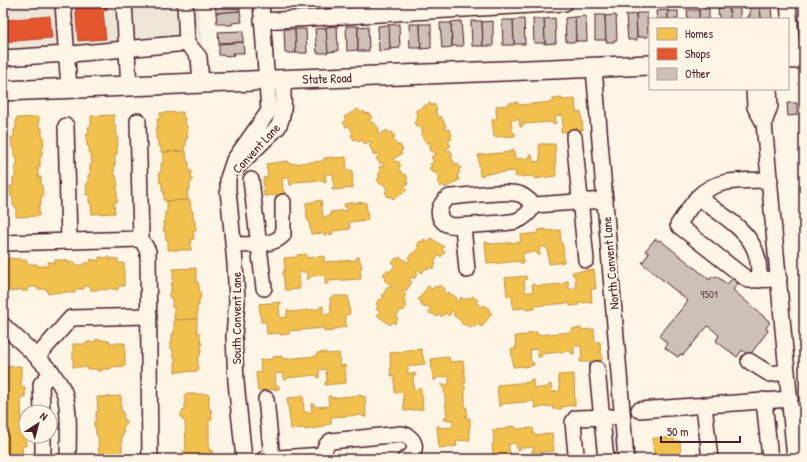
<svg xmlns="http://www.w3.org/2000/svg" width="807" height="462" viewBox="0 0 807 462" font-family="'Patrick Hand',sans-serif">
  <rect width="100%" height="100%" fill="#fcf5e5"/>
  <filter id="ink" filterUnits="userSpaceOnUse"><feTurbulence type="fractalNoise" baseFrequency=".025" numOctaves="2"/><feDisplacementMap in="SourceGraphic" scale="8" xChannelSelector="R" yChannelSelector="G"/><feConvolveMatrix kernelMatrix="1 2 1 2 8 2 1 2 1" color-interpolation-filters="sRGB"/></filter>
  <g filter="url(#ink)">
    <path fill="#eee5d7" d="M 3,3 L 198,3 L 202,48 L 3,64 Z"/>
    <g fill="#f2c14e" stroke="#c09044">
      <path d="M 562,98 L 562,100 L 575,99 L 576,112 L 581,112 L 583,130 L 561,132 L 561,129 L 563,127 L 562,115 L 555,116 L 556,123 L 553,124 L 552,122 L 523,124 L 522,127 L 520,127 L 519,119 L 511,120 L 512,132 L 515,133 L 515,136 L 494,137 L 492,119 L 497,119 L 496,111 L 496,106 L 509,105 L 509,103 L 518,102 L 518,105 L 553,102 L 553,99 Z"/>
      <path d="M 430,103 L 432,106 L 434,104 L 437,110 L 435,111 L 439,118 L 441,116 L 446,126 L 444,127 L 446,130 L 449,129 L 452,135 L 450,136 L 452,139 L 448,141 L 451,146 L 446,149 L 447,151 L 450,150 L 453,156 L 451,157 L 455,164 L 457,163 L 461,168 L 458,170 L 460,173 L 457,175 L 459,180 L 445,188 L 443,185 L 440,187 L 437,181 L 440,179 L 435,172 L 433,173 L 429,168 L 432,167 L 430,164 L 434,162 L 431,157 L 436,154 L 434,151 L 432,153 L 429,147 L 431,146 L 429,142 L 427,144 L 421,135 L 423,133 L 420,126 L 417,128 L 414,122 L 416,121 L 415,118 L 418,116 L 415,111 Z"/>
      <path d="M 358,109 L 361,113 L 364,111 L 366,114 L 369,113 L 372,118 L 369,120 L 372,123 L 374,122 L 380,131 L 377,132 L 379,135 L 387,130 L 389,133 L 392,132 L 395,137 L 392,138 L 397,146 L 399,144 L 403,150 L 400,151 L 402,154 L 393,159 L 395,162 L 398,161 L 401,166 L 398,167 L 403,175 L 405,174 L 408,178 L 406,180 L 408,184 L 404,186 L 407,190 L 393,199 L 391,196 L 388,197 L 385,192 L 387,190 L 383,183 L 380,184 L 377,179 L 380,177 L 378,174 L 381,172 L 379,167 L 384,165 L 382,162 L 380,164 L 376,158 L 379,156 L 377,153 L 374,155 L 369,145 L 371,144 L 370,141 L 365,144 L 362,140 L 359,142 L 357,139 L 354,140 L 351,135 L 353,133 L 349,126 L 346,127 L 343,122 L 346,120 L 344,117 Z"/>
      <path d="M 183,112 L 183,118 L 185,118 L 186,127 L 188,127 L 187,135 L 188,138 L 186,138 L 186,146 L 184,146 L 184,151 L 161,152 L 161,146 L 158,147 L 158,139 L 156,139 L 156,128 L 158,128 L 157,119 L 160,119 L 160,113 Z"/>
      <path d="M 114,115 L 114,126 L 116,126 L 118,145 L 117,145 L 117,154 L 115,154 L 115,165 L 114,165 L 114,175 L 116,175 L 118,186 L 117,186 L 117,202 L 114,202 L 115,213 L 92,214 L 91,203 L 89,203 L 89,194 L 86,195 L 87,187 L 86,187 L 86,183 L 88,183 L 88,175 L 90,175 L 90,165 L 92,165 L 91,154 L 89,154 L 89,145 L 87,146 L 86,135 L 89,134 L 88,127 L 91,126 L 91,116 Z"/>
      <path d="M 39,117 L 39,128 L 42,128 L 42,136 L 43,136 L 44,147 L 42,147 L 42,156 L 40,156 L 40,167 L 38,167 L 38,177 L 41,177 L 41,185 L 42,185 L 43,196 L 41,196 L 41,205 L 39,205 L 39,216 L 16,217 L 16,206 L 13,206 L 13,197 L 11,197 L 10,186 L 13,186 L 13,178 L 15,178 L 15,167 L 17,167 L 17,156 L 14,157 L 14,148 L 12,148 L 11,137 L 14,137 L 14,129 L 16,129 L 16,118 Z"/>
      <path d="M 539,144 L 555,144 L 556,176 L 534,179 L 534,176 L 516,177 L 515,171 L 484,174 L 482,176 L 480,176 L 478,155 L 511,152 L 511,150 L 514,149 L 515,159 L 529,158 L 530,155 L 532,155 L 533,162 L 540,161 Z"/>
      <path d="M 186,151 L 187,162 L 189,162 L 189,171 L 192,171 L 191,178 L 192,178 L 192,182 L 190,182 L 190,190 L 187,190 L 188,200 L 164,201 L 164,191 L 162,191 L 162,183 L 160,183 L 159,172 L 161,172 L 161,163 L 163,163 L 163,152 Z"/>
      <path d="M 332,157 L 333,158 L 346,157 L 347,170 L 352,170 L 353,188 L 332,190 L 332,188 L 334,186 L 333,174 L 325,174 L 326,182 L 324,182 L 322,180 L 294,182 L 292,185 L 290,185 L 289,178 L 282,178 L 283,191 L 285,192 L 286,194 L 276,196 L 276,195 L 264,196 L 263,178 L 268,177 L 266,164 L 288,161 L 289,164 L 324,161 L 324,158 Z"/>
      <path d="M 190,200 L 191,211 L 193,211 L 193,220 L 195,219 L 195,227 L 196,227 L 196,231 L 193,231 L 194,239 L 191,239 L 191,250 L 168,250 L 168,240 L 166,240 L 165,231 L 163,231 L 165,224 L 163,224 L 163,221 L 165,221 L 165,212 L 167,212 L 167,201 Z"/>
      <path d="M 321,200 L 323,217 L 331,216 L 330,212 L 348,210 L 347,207 L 345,207 L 344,204 L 354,202 L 355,203 L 366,202 L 368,220 L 349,222 L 350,229 L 332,231 L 333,234 L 324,235 L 324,233 L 311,234 L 309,221 L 308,221 L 307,218 L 306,203 Z"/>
      <path d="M 546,229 L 546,231 L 560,230 L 561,243 L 562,243 L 563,246 L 564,262 L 549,264 L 547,247 L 539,247 L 540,255 L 538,255 L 536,252 L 523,253 L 523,263 L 520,263 L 520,261 L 490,264 L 490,263 L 487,263 L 485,242 L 492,244 L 521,242 L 520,235 L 538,233 L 538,230 Z"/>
      <path d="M 431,238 L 444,247 L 442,250 L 445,252 L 441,257 L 439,255 L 434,262 L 436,264 L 433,269 L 430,267 L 428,270 L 425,268 L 422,273 L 417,269 L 415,272 L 418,273 L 414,279 L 412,277 L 409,280 L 412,282 L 406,291 L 403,289 L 401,291 L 406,295 L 403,299 L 406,301 L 404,305 L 407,306 L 403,311 L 401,310 L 396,317 L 398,318 L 395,324 L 392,322 L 390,325 L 377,315 L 380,311 L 376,309 L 378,306 L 376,304 L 379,299 L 382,300 L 384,297 L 382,296 L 388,286 L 390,288 L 392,286 L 384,280 L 386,277 L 383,275 L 387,270 L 390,272 L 395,265 L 392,263 L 396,258 L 398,259 L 400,257 L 408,262 L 410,260 L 408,258 L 412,253 L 414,254 L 419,247 L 417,246 L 420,241 L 423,242 L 424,239 L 428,242 Z"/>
      <path d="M 306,254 L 306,258 L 324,256 L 324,262 L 356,260 L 357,257 L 359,257 L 362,268 L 360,268 L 361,279 L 328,281 L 329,284 L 325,284 L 325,275 L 311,276 L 309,279 L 307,279 L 307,272 L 299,272 L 300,289 L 285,290 L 283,274 L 283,271 L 285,271 L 284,258 L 297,257 L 297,255 Z"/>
      <path d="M 99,257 L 102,257 L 102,258 L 110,257 L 110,261 L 112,260 L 112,258 L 118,259 L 118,263 L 124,263 L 124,286 L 118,286 L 118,290 L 107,288 L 107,290 L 97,289 L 97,290 L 91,290 L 90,286 L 84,286 L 84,289 L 75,289 L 75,293 L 69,293 L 69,292 L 59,293 L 59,292 L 48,294 L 47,289 L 37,289 L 37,287 L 28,287 L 28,291 L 22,291 L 22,289 L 11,292 L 11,290 L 7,290 L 7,292 L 3,292 L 3,260 L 8,262 L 8,258 L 16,259 L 19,258 L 19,260 L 27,260 L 27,264 L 37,264 L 37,266 L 47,266 L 48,262 L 54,262 L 54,264 L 55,264 L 55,260 L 67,260 L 67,263 L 69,263 L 69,262 L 75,262 L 75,265 L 84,265 L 84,263 L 90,263 L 91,259 L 99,261 Z"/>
      <path d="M 196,268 L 196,283 L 198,282 L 201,297 L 199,300 L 199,306 L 197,306 L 197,319 L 174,320 L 174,307 L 172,307 L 172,300 L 171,297 L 169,297 L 169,293 L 171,293 L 171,283 L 173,283 L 173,269 Z"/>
      <path d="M 594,270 L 596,289 L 591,289 L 592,302 L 578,303 L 579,305 L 570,306 L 569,303 L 535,306 L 535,309 L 526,310 L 526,308 L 513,309 L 512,296 L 507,296 L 505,278 L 526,276 L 527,279 L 524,281 L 525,292 L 533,292 L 532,284 L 534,284 L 536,286 L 564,284 L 566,281 L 568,281 L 569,289 L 576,288 L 575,276 L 573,275 L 572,272 Z"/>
      <path d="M 439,285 L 445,289 L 443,291 L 447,294 L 448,292 L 457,298 L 455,300 L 458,302 L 461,297 L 465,300 L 468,297 L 471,299 L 472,296 L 478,300 L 476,303 L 483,307 L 484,305 L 490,309 L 488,311 L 492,313 L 482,327 L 477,324 L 475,327 L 472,326 L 471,328 L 465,324 L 464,325 L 461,323 L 462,322 L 453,315 L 455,313 L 452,311 L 449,316 L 445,313 L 442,317 L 439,314 L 437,317 L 432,313 L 431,314 L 428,312 L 431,308 L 427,306 L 425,308 L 420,304 L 422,302 L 418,300 L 428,286 L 432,289 L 435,286 L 438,288 Z"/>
      <path d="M 334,296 L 348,296 L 350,314 L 345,315 L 346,327 L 333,329 L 333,331 L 324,332 L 324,328 L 289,331 L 289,334 L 280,335 L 280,333 L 267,334 L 266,322 L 261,322 L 259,304 L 281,302 L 281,304 L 279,306 L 280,318 L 287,317 L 287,310 L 289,310 L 291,312 L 319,309 L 320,307 L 323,306 L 323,314 L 331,314 L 330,298 Z"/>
      <path d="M 197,319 L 197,333 L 200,333 L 200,339 L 201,343 L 202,343 L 200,356 L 198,356 L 198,371 L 175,372 L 175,357 L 173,357 L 173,351 L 172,348 L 170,348 L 170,343 L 172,343 L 172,334 L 174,334 L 174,320 Z"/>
      <path d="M 581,328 L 581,330 L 594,329 L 595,342 L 600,342 L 602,360 L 590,362 L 580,362 L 580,359 L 582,358 L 581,346 L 574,346 L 574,354 L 572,354 L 570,351 L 542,354 L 541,357 L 538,357 L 538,349 L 530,350 L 531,362 L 534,363 L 534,365 L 524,367 L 524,366 L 513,367 L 511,349 L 516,349 L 515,336 L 528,335 L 528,333 L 537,332 L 537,335 L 572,332 L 572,329 Z"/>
      <path d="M 96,339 L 110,341 L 110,343 L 125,343 L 125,366 L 111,367 L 111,369 L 102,369 L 102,371 L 97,371 L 97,369 L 87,369 L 87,367 L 73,367 L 73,344 L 87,344 L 87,342 L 93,342 L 96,341 Z"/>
      <path d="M 421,349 L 425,364 L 408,366 L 408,374 L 415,373 L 416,376 L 413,376 L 414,390 L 418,390 L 418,388 L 421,388 L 421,395 L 423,395 L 423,397 L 422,397 L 423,409 L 404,411 L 403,392 L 395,393 L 394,375 L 391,376 L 390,353 L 403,352 L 403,351 L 407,350 Z"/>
      <path d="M 326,352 L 326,354 L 339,353 L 340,366 L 345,365 L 346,383 L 325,385 L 325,382 L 327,382 L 326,369 L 319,370 L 319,378 L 315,375 L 287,378 L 286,380 L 284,380 L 283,373 L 275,374 L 276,386 L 279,386 L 279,389 L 258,391 L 256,373 L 261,372 L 260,360 L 273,359 L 273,357 L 282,356 L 282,359 L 317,356 L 317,353 Z"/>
      <path d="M 449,357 L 450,362 L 463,361 L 466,383 L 463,383 L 463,386 L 465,386 L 465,408 L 467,408 L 467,415 L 466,416 L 466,418 L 470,418 L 470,427 L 469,427 L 470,440 L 456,441 L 457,446 L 439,448 L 437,426 L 440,426 L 441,428 L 453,427 L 453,420 L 444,420 L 444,418 L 447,417 L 444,388 L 442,387 L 441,385 L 449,384 L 449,376 L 436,378 L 436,380 L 433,380 L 431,359 Z"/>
      <path d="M 21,366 L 21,386 L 25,387 L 25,397 L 21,397 L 22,435 L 25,435 L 26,446 L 22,446 L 23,459 L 3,459 L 3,367 Z"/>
      <path d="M 574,374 L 575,405 L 561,407 L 562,409 L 553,409 L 553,406 L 535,408 L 534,401 L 503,404 L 501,406 L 499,406 L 497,385 L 530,382 L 530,380 L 533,379 L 534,389 L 547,387 L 549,385 L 551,384 L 552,392 L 560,391 L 558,375 Z"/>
      <path d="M 185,394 L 209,394 L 209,410 L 211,409 L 212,420 L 209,420 L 209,451 L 212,450 L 212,459 L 182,459 L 182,454 L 183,454 L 183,451 L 186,451 L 185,421 L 183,421 L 183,418 L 181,418 L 181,413 L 182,413 L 183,410 L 185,410 Z"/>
      <path d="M 300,395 L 303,395 L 304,412 L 312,412 L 311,404 L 314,404 L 315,407 L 329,406 L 328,396 L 331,396 L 331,398 L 361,395 L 361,397 L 365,396 L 366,417 L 363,417 L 363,415 L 331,417 L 331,424 L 324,425 L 324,427 L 305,430 L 305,428 L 291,429 L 287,398 L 300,397 Z"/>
      <path d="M 121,396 L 121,411 L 123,411 L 124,420 L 126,421 L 126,425 L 124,425 L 123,428 L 124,434 L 122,434 L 122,459 L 99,459 L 98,435 L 96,435 L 95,426 L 94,426 L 94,421 L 96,421 L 96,412 L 98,412 L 97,397 Z"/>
      <path d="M 515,426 L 516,429 L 533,428 L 534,435 L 552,433 L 554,451 L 532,453 L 532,450 L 534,450 L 534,447 L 520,448 L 519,450 L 517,451 L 516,443 L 509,444 L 509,451 L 510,451 L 510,459 L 494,459 L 492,446 L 493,443 L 494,443 L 493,430 L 507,429 L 507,427 Z"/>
      <path d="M 669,433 L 673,435 L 674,441 L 680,441 L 681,459 L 654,459 L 653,438 L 667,438 Z"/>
    </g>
    <g fill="#e4572e" stroke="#b6462d">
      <path d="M 75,3 L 107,3 L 107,10 L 103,10 L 106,39 L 78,41 Z"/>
      <path d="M 50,16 L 52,38 L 3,42 L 3,20 Z"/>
    </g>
    <g fill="#cfc0b7" stroke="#4a1f2b">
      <path d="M 215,3 L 240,3 L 240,11 L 216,13 Z"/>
      <path d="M 760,6 L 771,6 L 772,19 L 761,19 Z"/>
      <path d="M 729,7 L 730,19 L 719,19 L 718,8 Z"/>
      <path d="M 750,7 L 760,7 L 761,19 L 748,19 L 748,16 L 750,16 Z"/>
      <path d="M 729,8 L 740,8 L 740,19 L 730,19 Z"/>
      <rect x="699" y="9" width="10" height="10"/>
      <path d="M 668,10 L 668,19 L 657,19 L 656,11 Z"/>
      <path d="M 687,10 L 699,10 L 699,19 L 688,19 Z"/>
      <path d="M 240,11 L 242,22 L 232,23 L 232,25 L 227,25 L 226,24 L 217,24 L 216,13 Z"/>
      <rect x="668" y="11" width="10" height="8"/>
      <path d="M 636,13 L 647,13 L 648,37 L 637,37 Z"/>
      <path d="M 636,14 L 637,40 L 628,40 L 626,15 Z"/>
      <path d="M 595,15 L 605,15 L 606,40 L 595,40 Z"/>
      <path d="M 616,15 L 617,40 L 614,40 L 614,42 L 606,42 L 605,16 Z"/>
      <path d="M 586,16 L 587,41 L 576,41 L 575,17 Z"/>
      <path d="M 575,17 L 576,42 L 566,42 L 565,18 Z"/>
      <path d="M 555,18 L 556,43 L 545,44 L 544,19 Z"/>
      <path d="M 524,19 L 525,44 L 514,44 L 513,20 Z"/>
      <path d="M 533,19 L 544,19 L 545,43 L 534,43 Z"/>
      <path d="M 502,20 L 513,20 L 514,45 L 503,45 Z"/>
      <path d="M 461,21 L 463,46 L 452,46 L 451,22 Z"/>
      <path d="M 471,21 L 482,21 L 483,46 L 472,46 Z"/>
      <path d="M 493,21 L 493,46 L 483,46 L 482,22 Z"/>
      <path d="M 440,23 L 451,23 L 452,47 L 442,48 Z"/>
      <path d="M 399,24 L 400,48 L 390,49 L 388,25 Z"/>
      <path d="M 409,24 L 420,24 L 421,48 L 410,48 Z"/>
      <path d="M 420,24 L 431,24 L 431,48 L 421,49 Z"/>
      <path d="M 389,25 L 390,50 L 379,51 L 378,26 Z"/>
      <path d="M 337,26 L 338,51 L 327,52 L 326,27 Z"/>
      <path d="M 346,26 L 358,26 L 358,50 L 347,51 Z"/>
      <path d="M 368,26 L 369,51 L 358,51 L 358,27 Z"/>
      <path d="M 326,28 L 328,53 L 317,53 L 315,29 Z"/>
      <path d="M 284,29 L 295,29 L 296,53 L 285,53 Z"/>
      <path d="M 295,29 L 306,29 L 307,53 L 296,53 Z"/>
      <path d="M 243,31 L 243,42 L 219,43 L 218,32 Z"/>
      <path d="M 243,42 L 244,53 L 233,53 L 234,56 L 219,55 L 219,44 Z"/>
      <path d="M 787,103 L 797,103 L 797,115 L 788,116 Z"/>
      <path d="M 655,239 L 658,241 L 660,240 L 710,280 L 712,276 L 714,277 L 716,276 L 727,284 L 734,277 L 739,282 L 733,290 L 770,322 L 766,328 L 768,331 L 749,356 L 742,350 L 737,357 L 716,341 L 719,335 L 708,326 L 683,355 L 680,354 L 678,357 L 665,348 L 667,343 L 659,336 L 688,301 L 642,263 L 649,253 L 645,251 Z"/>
    </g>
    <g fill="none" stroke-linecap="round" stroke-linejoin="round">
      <g stroke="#4a1f2b" stroke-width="18">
        <g id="minor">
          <path d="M 63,3 L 69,88"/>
          <path d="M 124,3 L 129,86"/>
          <path d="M 185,3 L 187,43 L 199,57 L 201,83"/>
          <path d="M 788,3 L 793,59"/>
          <path d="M 262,21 L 565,3"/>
          <path d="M 72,54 L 187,43"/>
          <path d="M 3,58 L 67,54"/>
          <path d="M 594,68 L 626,459"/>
          <path d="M 754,89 L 755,107 L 764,123 L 770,106 L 769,89"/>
          <path d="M 764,123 L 795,459"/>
          <path d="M 66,126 L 69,241"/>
          <path d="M 574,137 L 586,260"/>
          <path d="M 237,167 L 278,127 C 286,112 283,96 282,80"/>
          <path d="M 251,180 L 264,288"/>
          <path d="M 770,180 C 745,181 717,177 698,197 C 691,205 684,216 678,225 L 748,280 L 779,279"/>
          <path d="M 698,197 C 716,211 743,226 753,246 C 759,257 759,269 759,280"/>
          <path d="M 534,205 C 530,212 525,218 516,221 C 509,223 454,227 449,225 C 434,220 438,202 450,197 C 465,196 506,190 519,194 C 525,196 529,200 534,205 L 605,200"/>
          <path d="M 463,226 L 467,270"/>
          <path d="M 141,239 L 148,251 L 150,459"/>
          <path d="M 3,243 L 141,239 L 138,121"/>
          <path d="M 234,245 C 249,244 272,247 283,235 L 283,202"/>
          <path d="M 3,325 C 20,342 59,373 65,395 C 70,414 68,439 68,459"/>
          <path d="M 37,357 L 71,318 L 149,316"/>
          <path d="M 749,361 L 770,374 L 787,372"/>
          <path d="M 597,369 L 606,459"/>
          <path d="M 266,399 L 272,459"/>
          <path d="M 764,400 L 770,459"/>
          <path d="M 704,405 L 710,459"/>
          <path d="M 639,410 L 790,399"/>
          <path d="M 42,412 L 41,384 L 52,372"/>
          <path d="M 43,436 L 43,459"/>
          <path d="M 576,454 L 573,422 L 576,418 L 612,417"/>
          <path d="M 244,459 L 236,382 L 234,336 L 237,301 L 235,263 L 228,190 L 228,178 L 234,160 L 269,111 L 261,3"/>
          <path d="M 264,459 L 324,455"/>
          <path d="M 326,459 C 322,451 325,445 331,441 L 401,434 C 416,436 420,453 405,459"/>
        </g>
      </g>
      <g stroke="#4a1f2b" stroke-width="22">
        <g id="major">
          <path d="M 788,59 L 804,58"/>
          <path d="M 3,91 L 650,65"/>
        </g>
      </g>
      <use href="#minor" stroke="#fcf5e5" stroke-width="15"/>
      <use href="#major" stroke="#fcf5e5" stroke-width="19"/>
    </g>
  </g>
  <g text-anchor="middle" stroke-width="4" stroke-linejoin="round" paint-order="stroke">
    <g font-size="11" fill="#6b474e">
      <text x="709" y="298">9501</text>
    </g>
    <g font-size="13" fill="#4a1f2b" stroke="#fcf5e5">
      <text transform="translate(327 78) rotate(-2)" y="5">State Road</text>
      <text transform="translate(256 148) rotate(-47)" y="5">Convent Lane</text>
      <text transform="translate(610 263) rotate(-95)" y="5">North Convent Lane</text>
      <text transform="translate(236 318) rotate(-90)" y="5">South Convent Lane</text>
    </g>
  </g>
  <rect width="807" height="462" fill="none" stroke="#fcf5e5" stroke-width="16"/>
  <rect x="8" y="8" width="791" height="446" fill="none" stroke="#4a1f2b" stroke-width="1.5" filter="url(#ink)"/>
  <rect x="649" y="18" width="140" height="72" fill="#fcf5e5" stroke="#b59f9b"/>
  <rect x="657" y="28" width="20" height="12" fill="#f2c14e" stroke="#b59f9b"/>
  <text x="685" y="38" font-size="12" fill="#4a1f2b">Homes</text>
  <rect x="657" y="48" width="20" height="12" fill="#e4572e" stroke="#b59f9b"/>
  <text x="685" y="58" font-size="12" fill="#4a1f2b">Shops</text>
  <rect x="657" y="68" width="20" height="12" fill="#cfc0b7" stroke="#b59f9b"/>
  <text x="685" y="78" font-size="12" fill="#4a1f2b">Other</text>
  <g transform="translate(38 424) rotate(36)"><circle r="19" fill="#fcf5e5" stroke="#b59f9b"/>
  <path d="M0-3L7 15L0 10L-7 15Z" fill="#4a1f2b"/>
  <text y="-6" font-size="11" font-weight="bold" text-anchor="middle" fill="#4a1f2b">N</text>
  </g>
  <path d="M661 436v6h79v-6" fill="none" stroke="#4a1f2b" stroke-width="2"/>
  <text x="667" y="436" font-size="12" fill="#4a1f2b" stroke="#fcf5e5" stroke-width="3" paint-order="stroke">50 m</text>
</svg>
